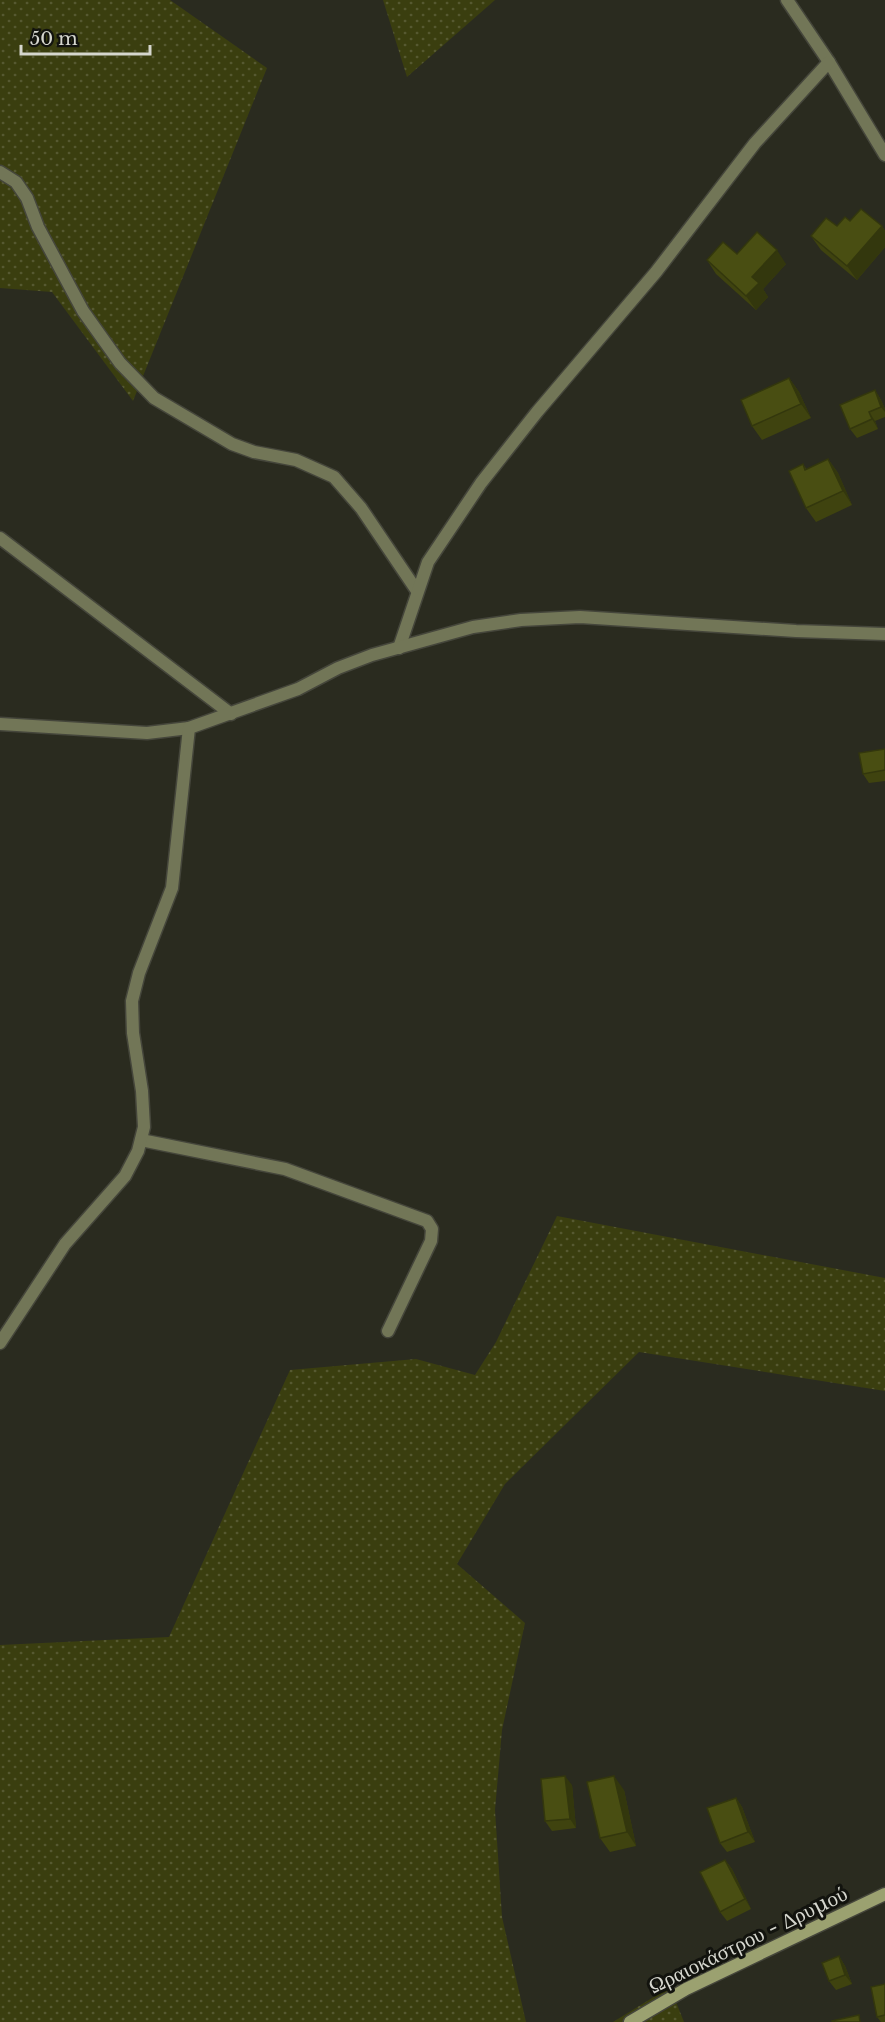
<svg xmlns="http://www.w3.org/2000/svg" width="885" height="2022" viewBox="0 0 885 2022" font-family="'Libre Baskerville',serif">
  <defs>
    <pattern id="green-dots" width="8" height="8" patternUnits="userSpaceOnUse" patternTransform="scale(1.5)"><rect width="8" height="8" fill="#3a3e0f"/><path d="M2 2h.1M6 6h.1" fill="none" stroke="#565931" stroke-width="1.8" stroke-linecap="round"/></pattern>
  </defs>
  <rect width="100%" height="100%" fill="#2a2b1f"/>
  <g fill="url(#green-dots)">
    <path d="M 0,0 L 170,0 L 267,68 L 133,401 L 52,292 L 0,288 Z"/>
    <path d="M 383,0 L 495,0 L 407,77 Z"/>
    <path d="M 557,1216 L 885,1278 L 885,1391 L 639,1352 L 505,1484 L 457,1564 L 525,1623 L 502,1730 L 495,1810 L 502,1917 L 526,2022 L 0,2022 L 0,1645 L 169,1637 L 290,1370 L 416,1359 L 475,1375 L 496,1342 Z"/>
    <path d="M 670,1987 L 684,2022 L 613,2022 Z"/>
  </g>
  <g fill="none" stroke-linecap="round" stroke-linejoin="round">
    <g stroke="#45463b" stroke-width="15">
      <g id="minor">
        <path d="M 787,0 L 829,62 L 885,155"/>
        <path d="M 0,172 L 16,182 L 27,198 L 38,227 L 83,311 L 120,363 L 154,398 L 232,444 L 254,452 L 296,460 L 334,477 L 361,508 L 417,591"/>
        <path d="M 0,538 L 231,714"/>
        <path d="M 399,648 L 428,562 L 481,483 L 537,412 L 656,272 L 755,143 L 829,62"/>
        <path d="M 0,724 L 147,733 L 189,728"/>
        <path d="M 141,1140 L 285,1169 L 427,1221 L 432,1229 L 431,1241 L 388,1331"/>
      </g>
    </g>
    <g stroke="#45463b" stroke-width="15">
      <path id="tertiary" d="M 0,1343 L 65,1244 L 125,1176 L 138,1151 L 144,1127 L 142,1091 L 133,1033 L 132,1001 L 139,973 L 172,888 L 189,728 L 298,689 L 338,668 L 372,655 L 473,627 L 521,620 L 580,617 L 796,631 L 885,634"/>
    </g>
    <g stroke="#45463b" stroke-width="15">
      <path id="secondary" d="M 630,2022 L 686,1989 L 885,1894"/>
    </g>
    <use href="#minor" stroke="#727657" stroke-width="12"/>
    <use href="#tertiary" stroke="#727657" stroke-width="12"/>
    <use href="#secondary" stroke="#9ba170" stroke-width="12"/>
  </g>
  <g fill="#3f430f">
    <path d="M 850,221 L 882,226 L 885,231 L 885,247 L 857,280 L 821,250 L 811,236 Z"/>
    <path d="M 737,254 L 786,264 L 763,289 L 768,297 L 756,310 L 716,274 L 707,260 Z"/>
    <path d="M 789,378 L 799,392 L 811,418 L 762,440 L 752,426 Z"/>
    <path d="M 875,390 L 881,400 L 885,409 L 885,417 L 875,421 L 878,429 L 857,438 L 850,429 Z"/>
    <path d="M 828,459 L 838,473 L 852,505 L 816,522 L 806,508 L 803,464 L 807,470 Z"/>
    <path d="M 885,749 L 885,781 L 869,783 L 863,774 Z"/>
    <path d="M 572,1785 L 576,1828 L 552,1831 L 545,1821 Z"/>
    <path d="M 624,1790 L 636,1846 L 610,1852 L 600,1838 Z"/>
    <path d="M 736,1798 L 742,1807 L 755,1842 L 727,1852 L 720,1843 Z"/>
    <path d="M 725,1860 L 732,1869 L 751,1909 L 727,1921 L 720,1912 Z"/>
    <path d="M 839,1956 L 845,1966 L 852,1984 L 836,1990 L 829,1981 Z"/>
    <path d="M 885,1984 L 885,2022 L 881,2022 L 877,2017 Z"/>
  </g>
  <g fill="#33370d">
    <path d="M 882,226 L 885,231 L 885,247 L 857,280 L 847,266 Z"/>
    <path d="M 777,250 L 786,264 L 763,289 L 768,297 L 756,310 L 746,296 L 752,277 Z"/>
    <path d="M 789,378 L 799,392 L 811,418 L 801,404 Z"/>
    <path d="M 875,390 L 881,400 L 885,409 L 885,412 L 881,407 Z"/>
    <path d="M 869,412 L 875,421 L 878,429 L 872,419 Z"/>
    <path d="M 828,459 L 838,473 L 852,505 L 843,491 Z"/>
    <path d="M 565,1776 L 572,1785 L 576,1828 L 570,1819 Z"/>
    <path d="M 614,1776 L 624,1790 L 636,1846 L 627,1832 Z"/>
    <path d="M 736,1798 L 742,1807 L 755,1842 L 748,1832 Z"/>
    <path d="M 725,1860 L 732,1869 L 751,1909 L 745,1899 Z"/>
    <path d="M 839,1956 L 845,1966 L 852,1984 L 845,1975 Z"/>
  </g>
  <g fill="#494e12" stroke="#33370d" stroke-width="1.5">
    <path d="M 861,209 L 882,226 L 847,266 L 811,236 L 826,218 L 837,226 L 845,217 L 850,221 Z"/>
    <path d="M 757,232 L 777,250 L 752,277 L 759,283 L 746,296 L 707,260 L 723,242 L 737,254 Z"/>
    <path d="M 789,378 L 801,404 L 752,426 L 741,400 Z"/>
    <path d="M 875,390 L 881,407 L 869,412 L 872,419 L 850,429 L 840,405 Z"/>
    <path d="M 828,459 L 843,491 L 806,508 L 789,471 L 803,464 L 805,470 Z"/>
    <path d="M 885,749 L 885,770 L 863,774 L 859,753 Z"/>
    <path d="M 565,1776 L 570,1819 L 545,1821 L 541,1779 Z"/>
    <path d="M 614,1776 L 627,1832 L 600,1838 L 587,1782 Z"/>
    <path d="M 736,1798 L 748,1832 L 720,1843 L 707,1808 Z"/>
    <path d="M 725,1860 L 745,1899 L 720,1912 L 700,1872 Z"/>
    <path d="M 839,1956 L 845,1975 L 829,1981 L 822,1963 Z"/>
    <path d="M 885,1984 L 885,2015 L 877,2017 L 871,1987 Z"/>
    <path d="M 859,2015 L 860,2022 L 833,2022 L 832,2021 Z"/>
  </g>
  <g text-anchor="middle" stroke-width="6" stroke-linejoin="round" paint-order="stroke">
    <g font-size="21" fill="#d5d6ce" stroke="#12130e">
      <text transform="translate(748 1940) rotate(-26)" y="7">Ωραιοκάστρου - Δρυμού</text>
    </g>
  </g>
  <path d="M21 45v9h129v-9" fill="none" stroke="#d5d6ce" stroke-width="3"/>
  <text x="30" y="45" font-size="18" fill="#d5d6ce" stroke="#12130e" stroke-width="4.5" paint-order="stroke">50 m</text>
</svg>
